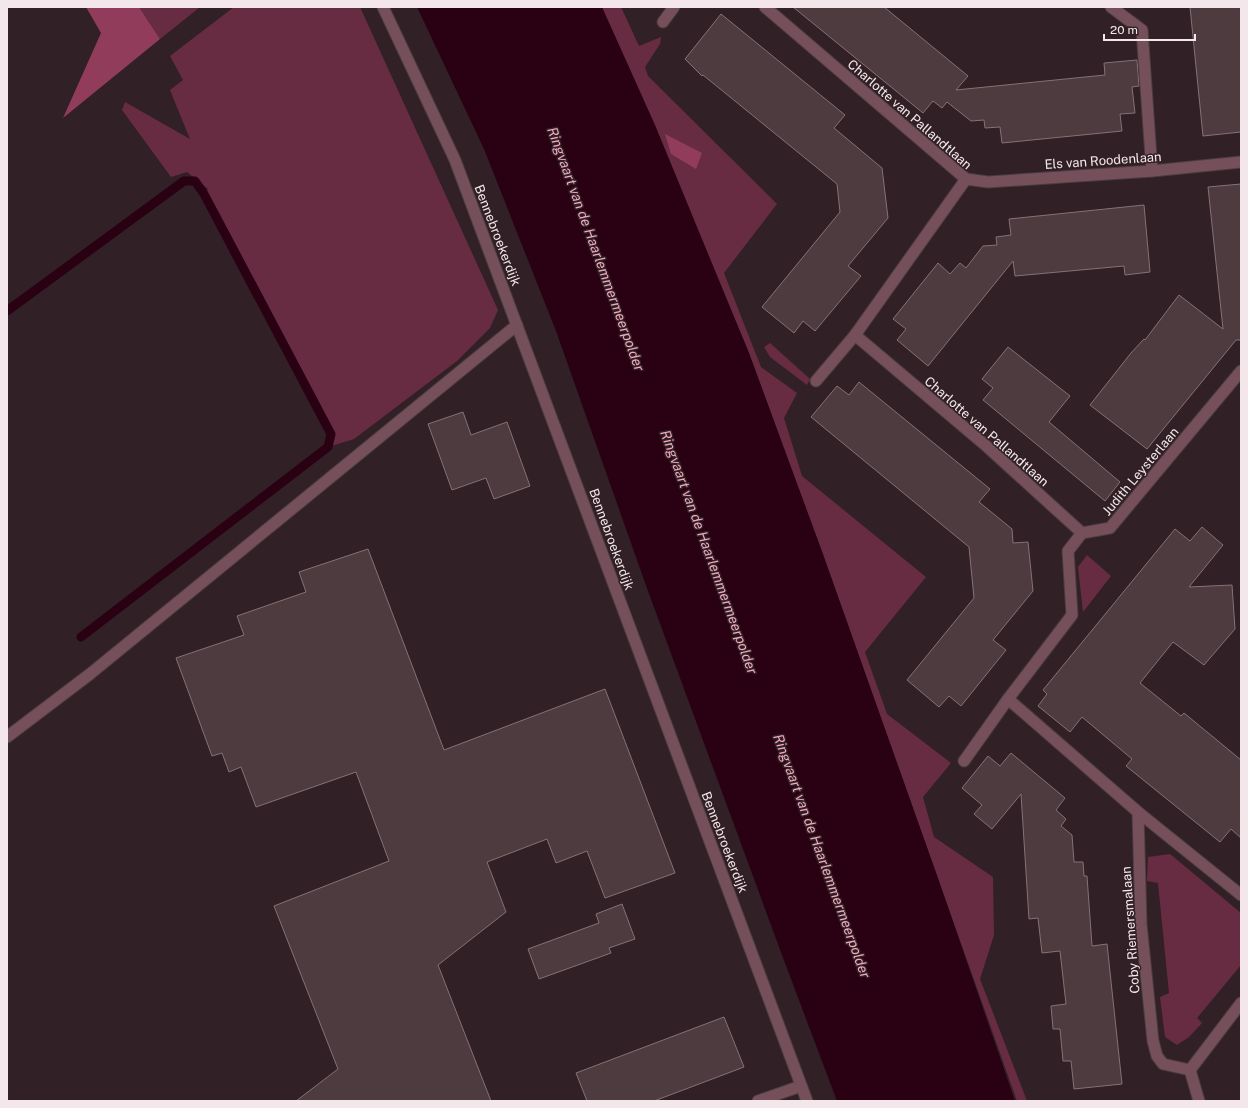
<svg xmlns="http://www.w3.org/2000/svg" width="1248" height="1108" viewBox="0 0 1248 1108" font-family="'Public Sans',sans-serif">
  <rect width="100%" height="100%" fill="#312025"/>
  <g fill="#682c42">
    <path d="M 139,7 L 200,7 L 160,39 Z"/>
    <path d="M 234,7 L 360,7 L 498,310 L 490,328 L 457,361 L 354,439 L 328,447 L 331,434 L 204,194 L 208,189 L 187,172 L 171,177 L 122,110 L 125,102 L 190,139 L 170,90 L 183,80 L 170,56 Z"/>
    <path d="M 601,7 L 621,7 L 639,46 L 661,37 L 660,44 L 645,67 L 648,76 L 777,204 L 724,273 L 761,367 L 797,393 L 784,418 L 802,476 L 926,577 L 865,652 L 887,714 L 951,763 L 923,797 L 934,837 L 993,877 L 994,935 L 980,979 L 1027,1101 L 1017,1101 L 903,780 L 749,353 Z"/>
    <path d="M 770,343 L 810,379 L 807,385 L 770,357 L 764,347 Z"/>
    <path d="M 1087,555 L 1111,576 L 1083,612 L 1078,567 Z"/>
    <path d="M 1170,854 L 1241,913 L 1241,965 L 1197,1018 L 1202,1023 L 1189,1037 L 1177,1045 L 1165,1037 L 1160,997 L 1169,993 L 1158,883 L 1147,881 L 1148,857 Z"/>
  </g>
  <g fill="#923c5c">
    <path d="M 86,7 L 139,7 L 160,39 L 63,118 L 101,33 Z"/>
    <path d="M 665,134 L 702,153 L 696,169 L 671,154 Z"/>
  </g>
  <path fill="#290112" d="M 417,7 L 602,7 L 655,125 L 749,353 L 823,554 L 940,884 L 1015,1101 L 837,1101 L 782,955 L 648,591 L 556,331 L 484,149 Z"/>
  <g fill="none" stroke-linecap="round" stroke-linejoin="round">
    <path stroke="#290112" stroke-width="9" d="M 7,311 L 184,181 L 195,181 L 204,194 L 331,434 L 328,447 L 81,637"/>
  </g>
  <g fill="#4d3b40" stroke="#867177">
    <path d="M 793,7 L 884,7 L 968,76 L 956,90 L 1105,75 L 1104,63 L 1137,60 L 1139,86 L 1132,87 L 1135,113 L 1120,114 L 1122,131 L 1002,143 L 1000,127 L 985,128 L 984,120 L 971,121 L 947,102 L 942,108 L 933,101 L 923,113 Z"/>
    <path d="M 1190,7 L 1241,7 L 1241,132 L 1203,136 Z"/>
    <path d="M 721,14 L 845,115 L 834,128 L 882,168 L 888,218 L 848,266 L 861,276 L 815,331 L 803,321 L 794,333 L 762,307 L 840,212 L 837,184 L 703,75 L 702,76 L 685,59 Z"/>
    <path d="M 1241,184 L 1241,340 L 1236,340 L 1147,449 L 1090,405 L 1131,353 L 1144,339 L 1145,340 L 1179,295 L 1223,329 L 1208,187 Z"/>
    <path d="M 1144,205 L 1150,272 L 1125,275 L 1124,266 L 1015,276 L 1013,261 L 928,366 L 897,340 L 906,329 L 893,319 L 938,263 L 950,274 L 960,263 L 966,268 L 983,246 L 997,245 L 996,237 L 1011,235 L 1009,219 Z"/>
    <path d="M 1008,347 L 1070,396 L 1049,422 L 1120,482 L 1105,501 L 983,400 L 993,388 L 982,379 Z"/>
    <path d="M 859,382 L 990,489 L 979,502 L 1012,529 L 1013,543 L 1028,542 L 1033,591 L 993,640 L 1006,650 L 961,706 L 949,696 L 939,707 L 907,680 L 974,598 L 969,547 L 811,417 L 837,386 L 849,395 Z"/>
    <path d="M 463,412 L 471,435 L 507,422 L 530,486 L 494,499 L 486,478 L 452,490 L 428,424 Z"/>
    <path d="M 1202,527 L 1223,545 L 1189,587 L 1232,585 L 1235,629 L 1204,665 L 1173,642 L 1140,683 L 1181,716 L 1184,713 L 1241,760 L 1241,838 L 1231,829 L 1220,842 L 1126,766 L 1132,759 L 1082,717 L 1070,732 L 1038,706 L 1047,694 L 1043,690 L 1175,529 L 1190,541 Z"/>
    <path d="M 368,549 L 444,750 L 605,689 L 675,873 L 605,898 L 587,851 L 556,863 L 547,839 L 487,862 L 506,912 L 438,965 L 491,1101 L 296,1101 L 338,1069 L 274,906 L 389,861 L 356,772 L 256,807 L 241,767 L 229,772 L 222,753 L 212,756 L 176,658 L 244,635 L 237,616 L 306,592 L 299,572 Z"/>
    <path d="M 1011,753 L 1065,798 L 1056,810 L 1066,819 L 1061,826 L 1072,835 L 1074,862 L 1083,862 L 1084,876 L 1087,876 L 1092,946 L 1107,944 L 1122,1084 L 1074,1089 L 1071,1061 L 1063,1061 L 1060,1029 L 1053,1029 L 1051,1006 L 1066,1004 L 1060,951 L 1042,953 L 1038,918 L 1029,919 L 1021,794 L 992,829 L 974,814 L 982,805 L 962,788 L 988,756 L 1000,766 Z"/>
    <path d="M 622,904 L 635,939 L 609,948 L 611,953 L 539,979 L 528,949 L 599,923 L 596,914 Z"/>
    <path d="M 724,1017 L 744,1067 L 654,1101 L 587,1101 L 576,1073 Z"/>
  </g>
  <g fill="none" stroke-linecap="round" stroke-linejoin="round">
    <g stroke="#4c3c41" stroke-width="13">
      <g id="service">
        <path d="M 663,22 L 674,7"/>
        <path d="M 7,737 L 90,674 L 517,325"/>
        <path d="M 1190,1070 L 1199,1101"/>
      </g>
    </g>
    <g stroke="#4c3c41" stroke-width="13">
      <g id="minor">
        <path d="M 765,7 L 966,179"/>
        <path d="M 1111,7 L 1142,30 L 1152,171"/>
        <path d="M 966,179 L 988,182 L 1152,171 L 1241,162"/>
        <path d="M 855,335 L 984,444 L 1082,533"/>
        <path d="M 1241,371 L 1110,528 L 1082,533 L 1068,551 L 1072,615 L 1008,699 L 1138,812 L 1241,895"/>
        <path d="M 816,381 L 855,335 L 966,179"/>
        <path d="M 964,761 L 1008,699"/>
        <path d="M 1138,812 L 1141,924 L 1153,1041 L 1157,1056 L 1163,1064 L 1190,1070 L 1241,1003"/>
        <path d="M 758,1101 L 801,1086"/>
      </g>
    </g>
    <g stroke="#4c3c41" stroke-width="13">
      <path id="tertiary" d="M 383,7 L 455,160 L 807,1101"/>
    </g>
    <use href="#service" stroke="#754f5a" stroke-width="11"/>
    <use href="#minor" stroke="#754f5a" stroke-width="11"/>
    <use href="#tertiary" stroke="#754f5a" stroke-width="11"/>
  </g>
  <g text-anchor="middle" stroke-width="3" stroke-linejoin="round" paint-order="stroke">
    <g font-size="13" fill="#f3e7eb" stroke="#312025">
      <text transform="translate(910 114) rotate(41)" y="5">Charlotte van Pallandtlaan</text>
      <text transform="translate(1103 160) rotate(-4)" y="5">Els van Roodenlaan</text>
      <text transform="translate(498 235) rotate(69)" y="5">Bennebroekerdijk</text>
      <text transform="translate(987 431) rotate(41)" y="5">Charlotte van Pallandtlaan</text>
      <text transform="translate(1140 471) rotate(-50)" y="5">Judith Leysterlaan</text>
      <text transform="translate(612 539) rotate(70)" y="5">Bennebroekerdijk</text>
      <text transform="translate(725 842) rotate(69)" y="5">Bennebroekerdijk</text>
      <text transform="translate(1130 930) rotate(-94)" y="5">Coby Riemersmalaan</text>
    </g>
    <g font-size="14" font-style="italic" fill="#f3aac0" stroke="#312025">
      <text transform="translate(596 249) rotate(70)" y="5">Ringvaart van de Haarlemmermeerpolder</text>
      <text transform="translate(709 552) rotate(70)" y="5">Ringvaart van de Haarlemmermeerpolder</text>
      <text transform="translate(822 856) rotate(70)" y="5">Ringvaart van de Haarlemmermeerpolder</text>
    </g>
  </g>
  <rect width="1248" height="1108" fill="none" stroke="#f3e7eb" stroke-width="16"/>
  <path d="M1104 34v6h91v-6" fill="none" stroke="#f3e7eb" stroke-width="2"/>
  <text x="1110" y="34" font-size="12" fill="#f3e7eb" stroke="#312025" stroke-width="3" paint-order="stroke">20 m</text>
</svg>
